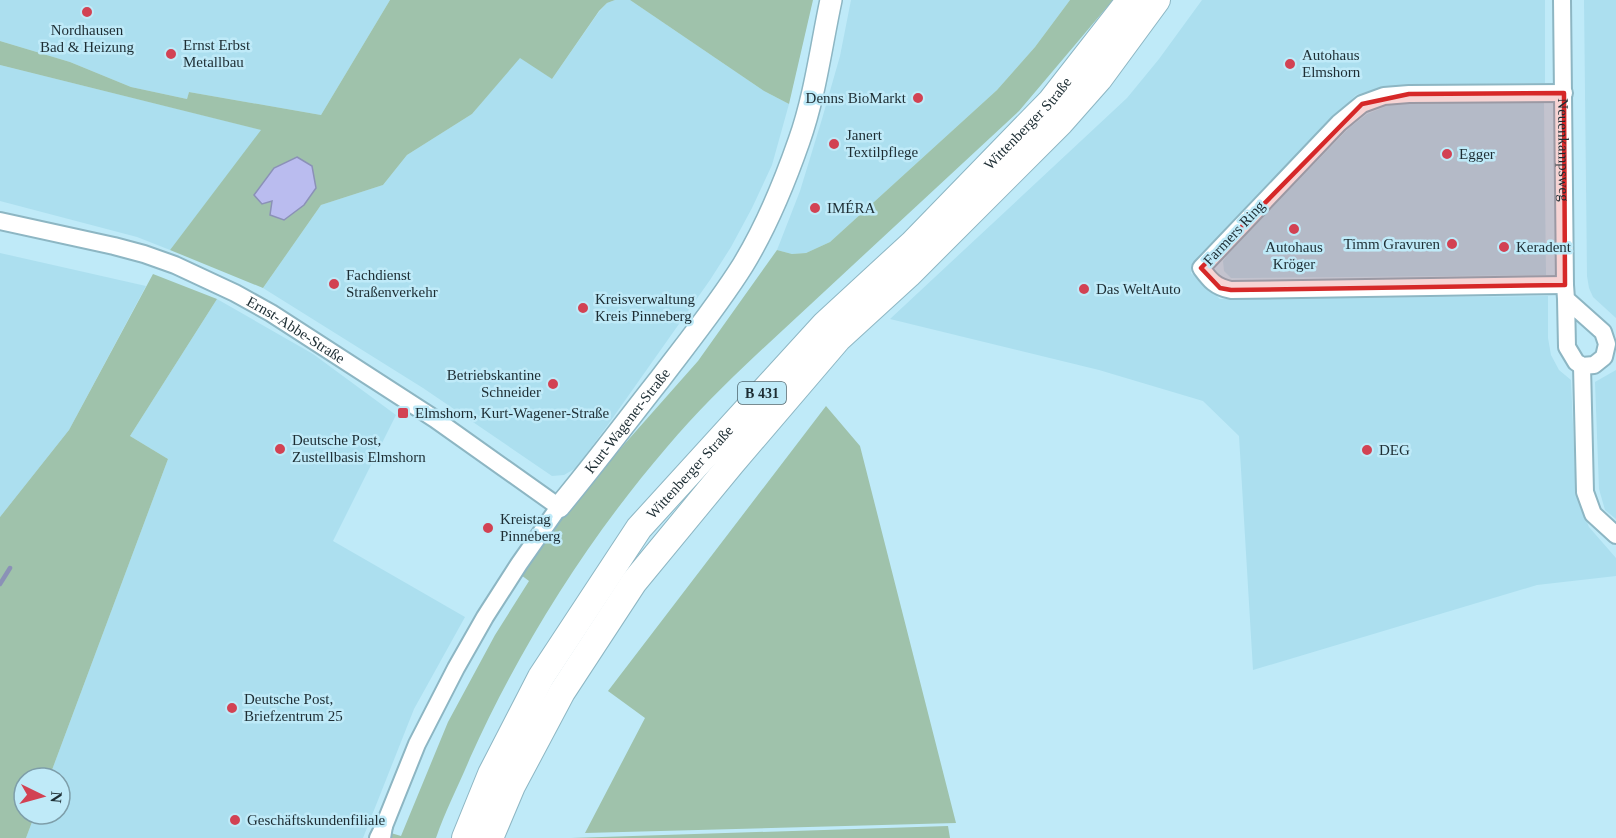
<svg xmlns="http://www.w3.org/2000/svg" width="1616" height="838" viewBox="0 0 1616 838" font-family="Georgia,serif">
  <rect width="100%" height="100%" fill="#bfeaf8"/>
  <g fill="#acdfef">
    <path d="M 0,0 L 390,0 L 321,115 L 189,92 L 187,99 L 131,87 L 70,62 L 0,41 Z"/>
    <path d="M 615,0 L 630,0 L 764,91 L 789,104 L 772,165 L 752,208 L 731,247 L 710,280 L 607,426 L 576,468 L 564,475 L 552,476 L 423,388 L 263,288 L 321,205 L 383,185 L 407,155 L 472,114 L 520,57 L 552,79 L 598,13 L 607,3 Z"/>
    <path d="M 851,0 L 1070,0 L 1035,47 L 997,90 L 830,242 L 806,253 L 792,254 L 777,250 L 800,191 L 822,119 L 840,56 Z"/>
    <path d="M 1202,0 L 1545,0 L 1545,83 L 1411,85 L 1383,87 L 1356,95 L 1192,264 L 1191,273 L 1220,299 L 1548,296 L 1548,338 L 1551,355 L 1559,370 L 1571,380 L 1576,494 L 1589,527 L 1616,558 L 1616,576 L 1537,585 L 1253,670 L 1239,436 L 1203,401 L 1099,370 L 890,319 L 1127,98 L 1159,59 Z"/>
    <path d="M 1584,0 L 1616,0 L 1616,318 L 1593,297 L 1589,288 L 1587,276 Z"/>
    <path d="M 0,65 L 262,130 L 170,250 L 137,237 L 0,201 Z"/>
    <path d="M 1544,102 L 1546,275 L 1243,278 L 1231,278 L 1224,271 L 1223,261 L 1231,250 L 1349,128 L 1367,114 L 1389,105 L 1400,103 Z"/>
    <path d="M 0,253 L 146,286 L 69,430 L 0,517 Z"/>
    <path d="M 217,299 L 313,354 L 396,415 L 333,541 L 465,617 L 414,709 L 363,838 L 26,838 L 35,814 L 60,814 L 60,778 L 49,778 L 168,459 L 130,436 Z"/>
    <path d="M 1616,370 L 1616,519 L 1605,510 L 1599,489 L 1595,382 Z"/>
  </g>
  <g fill="#9fc2ab">
    <path d="M 390,0 L 615,0 L 607,3 L 599,11 L 552,79 L 520,58 L 472,114 L 407,155 L 383,185 L 321,205 L 263,288 L 170,250 L 261,130 L 0,65 L 0,41 L 70,62 L 131,87 L 187,99 L 189,92 L 321,115 Z"/>
    <path d="M 630,0 L 813,0 L 789,104 L 764,91 Z"/>
    <path d="M 1070,0 L 1113,0 L 1019,111 L 756,355 C 725,384 695,414 667,447 C 587,540 520,647 470,758 C 459,785 445,811 436,838 L 390,838 L 391,833 L 401,836 L 448,722 L 495,635 L 529,581 L 521,575 L 567,509 L 698,361 L 777,250 L 792,254 L 806,253 L 830,242 L 997,90 L 1035,47 Z"/>
    <path d="M 153,274 L 217,299 L 130,436 L 168,459 L 49,778 L 24,778 L 24,814 L 35,814 L 26,838 L 0,838 L 0,517 L 69,430 Z"/>
    <path d="M 826,406 L 860,446 L 956,823 L 585,833 L 645,718 L 608,691 Z"/>
    <path d="M 948,826 L 950,838 L 556,838 L 571,838 Z"/>
  </g>
  <path fill="#babcef" stroke="#8b91b7" stroke-width="1.5" d="M 297,157 L 312,166 L 316,188 L 304,205 L 284,220 L 270,215 L 272,201 L 262,204 L 254,195 L 274,168 Z"/>
  <g fill="none" stroke-linecap="round" stroke-linejoin="round">
    <path stroke="#8b91b7" stroke-width="4.5" d="M 0,584 L 10,568"/>
    <g stroke="#8db6c3" stroke-width="20">
      <g id="minor">
        <path id="s1" d="M 1562,0 L 1565,285 L 1566,299 L 1567,347 L 1576,362 L 1582,366 L 1594,365 L 1604,357 L 1607,344 L 1603,332 L 1566,299"/>
        <path d="M 1564,93 L 1409,94 L 1384,96 L 1362,104 L 1339,123 L 1201,268 C 1210,280 1215,287 1231,290 L 1565,285"/>
        <path id="s2" d="M 0,221 L 114,246 L 144,254 L 175,265 L 235,293 L 271,313 L 435,419 L 559,507 L 519,564 L 485,617 L 456,668 L 417,744 L 384,826"/>
        <path d="M 1582,366 L 1585,492 L 1593,514 L 1616,535"/>
        <path d="M 378,838 L 384,826 L 382,838"/>
      </g>
    </g>
    <g stroke="#8db6c3" stroke-width="24">
      <g id="tertiary">
        <path id="s3" d="M 559,507 C 594,465 626,422 660,379 C 688,342 718,305 743,265 C 766,227 784,184 799,141 C 815,96 821,47 831,0"/>
      </g>
    </g>
    <g stroke="#8db6c3" stroke-width="28">
      <g id="primary">
        <path id="s4" d="M 465,838 L 491,774 L 541,677 L 639,528 L 825,324 L 913,243 L 1051,101 L 1130,0"/>
        <path d="M 490,838 L 512,786 L 562,692 L 634,582 L 732,463 L 838,339 L 908,275 L 1061,122 L 1099,79 L 1157,0"/>
      </g>
    </g>
    <use href="#minor" stroke="#fff" stroke-width="16"/>
    <use href="#tertiary" stroke="#fff" stroke-width="21"/>
    <use href="#primary" stroke="#fff" stroke-width="26"/>
  </g>
  <path fill="#d62828" fill-opacity="0.2" stroke="#d62828" stroke-width="4.5" stroke-linejoin="round" d="M 1564,93 L 1565,285 L 1231,290 L 1220,288 L 1201,268 L 1362,104 L 1409,94 Z"/>
  <g fill="#d24253" stroke="#bfeaf8" stroke-width="2">
    <circle cx="87" cy="12" r="6"/>
    <circle cx="171" cy="54" r="6"/>
    <circle cx="1290" cy="64" r="6"/>
    <circle cx="918" cy="98" r="6"/>
    <circle cx="834" cy="144" r="6"/>
    <circle cx="1447" cy="154" r="6"/>
    <circle cx="815" cy="208" r="6"/>
    <circle cx="1294" cy="229" r="6"/>
    <circle cx="1452" cy="244" r="6"/>
    <circle cx="1504" cy="247" r="6"/>
    <circle cx="334" cy="284" r="6"/>
    <circle cx="1084" cy="289" r="6"/>
    <circle cx="583" cy="308" r="6"/>
    <circle cx="553" cy="384" r="6"/>
    <rect x="397" y="407" width="12" height="12" rx="3"/>
    <circle cx="280" cy="449" r="6"/>
    <circle cx="1367" cy="450" r="6"/>
    <circle cx="488" cy="528" r="6"/>
    <circle cx="232" cy="708" r="6"/>
    <circle cx="235" cy="820" r="6"/>
  </g>
  <g text-anchor="middle" stroke-width="5" stroke-linejoin="round" paint-order="stroke">
    <rect fill="#bfeaf8" stroke="#4e666e" stroke-width="1.5" x="738" y="382" width="48" height="22" rx="4.5"/>
    <g font-size="14" font-weight="bold" fill="#1d2d33">
      <text x="762" y="398">B 431</text>
    </g>
    <g font-size="15" fill="#1d2d33" stroke="#bfeaf8" text-anchor="start">
      <text x="87" y="35" text-anchor="middle">Nordhausen<tspan x="87" dy="17">Bad &amp; Heizung</tspan></text>
      <text x="183" y="50">Ernst Erbst<tspan x="183" dy="17">Metallbau</tspan></text>
      <text x="1302" y="60">Autohaus<tspan x="1302" dy="17">Elmshorn</tspan></text>
      <text x="906" y="103" text-anchor="end">Denns BioMarkt</text>
      <text x="846" y="140">Janert<tspan x="846" dy="17">Textilpflege</tspan></text>
      <text x="1459" y="159">Egger</text>
      <text x="827" y="213">IMÉRA</text>
      <text x="1440" y="249" text-anchor="end">Timm Gravuren</text>
      <text x="1294" y="252" text-anchor="middle">Autohaus<tspan x="1294" dy="17">Kröger</tspan></text>
      <text x="1516" y="252">Keradent</text>
      <text x="346" y="280">Fachdienst<tspan x="346" dy="17">Straßenverkehr</tspan></text>
      <text x="1096" y="294">Das WeltAuto</text>
      <text x="595" y="304">Kreisverwaltung<tspan x="595" dy="17">Kreis Pinneberg</tspan></text>
      <text x="541" y="380" text-anchor="end">Betriebskantine<tspan x="541" dy="17">Schneider</tspan></text>
      <text x="415" y="418">Elmshorn, Kurt-Wagener-Straße</text>
      <text x="292" y="445">Deutsche Post,<tspan x="292" dy="17">Zustellbasis Elmshorn</tspan></text>
      <text x="1379" y="455">DEG</text>
      <text x="500" y="524">Kreistag<tspan x="500" dy="17">Pinneberg</tspan></text>
      <text x="244" y="704">Deutsche Post,<tspan x="244" dy="17">Briefzentrum 25</tspan></text>
      <text x="247" y="825">Geschäftskundenfiliale</text>
    </g>
    <g font-size="15" fill="#1d2d33" stroke="#bfeaf8">
      <text dy="5" stroke="none"><textPath href="#s4" startOffset="918">Wittenberger Straße</textPath></text>
      <text dy="5" stroke="none"><textPath href="#s1" startOffset="150">Neuenkampsweg</textPath></text>
      <text transform="translate(1234 233) rotate(-47)" y="5">Farmers Ring</text>
      <text dy="5" stroke="none"><textPath href="#s2" startOffset="318">Ernst-Abbe-Straße</textPath></text>
      <text dy="5" stroke="none"><textPath href="#s3" startOffset="110">Kurt-Wagener-Straße</textPath></text>
      <text dy="5" stroke="none"><textPath href="#s4" startOffset="432">Wittenberger Straße</textPath></text>
    </g>
  </g>
  <g transform="translate(42 796) rotate(95)"><circle r="28" fill="#bfeaf8" stroke="#7e9ea9" stroke-width="1.5"/>
  <path d="M0-4.5L10 22L0 15L-10 22Z" fill="#d24253"/>
  <text y="-9" font-size="16" font-weight="bold" text-anchor="middle" fill="#1d2d33">N</text>
  </g>
</svg>
